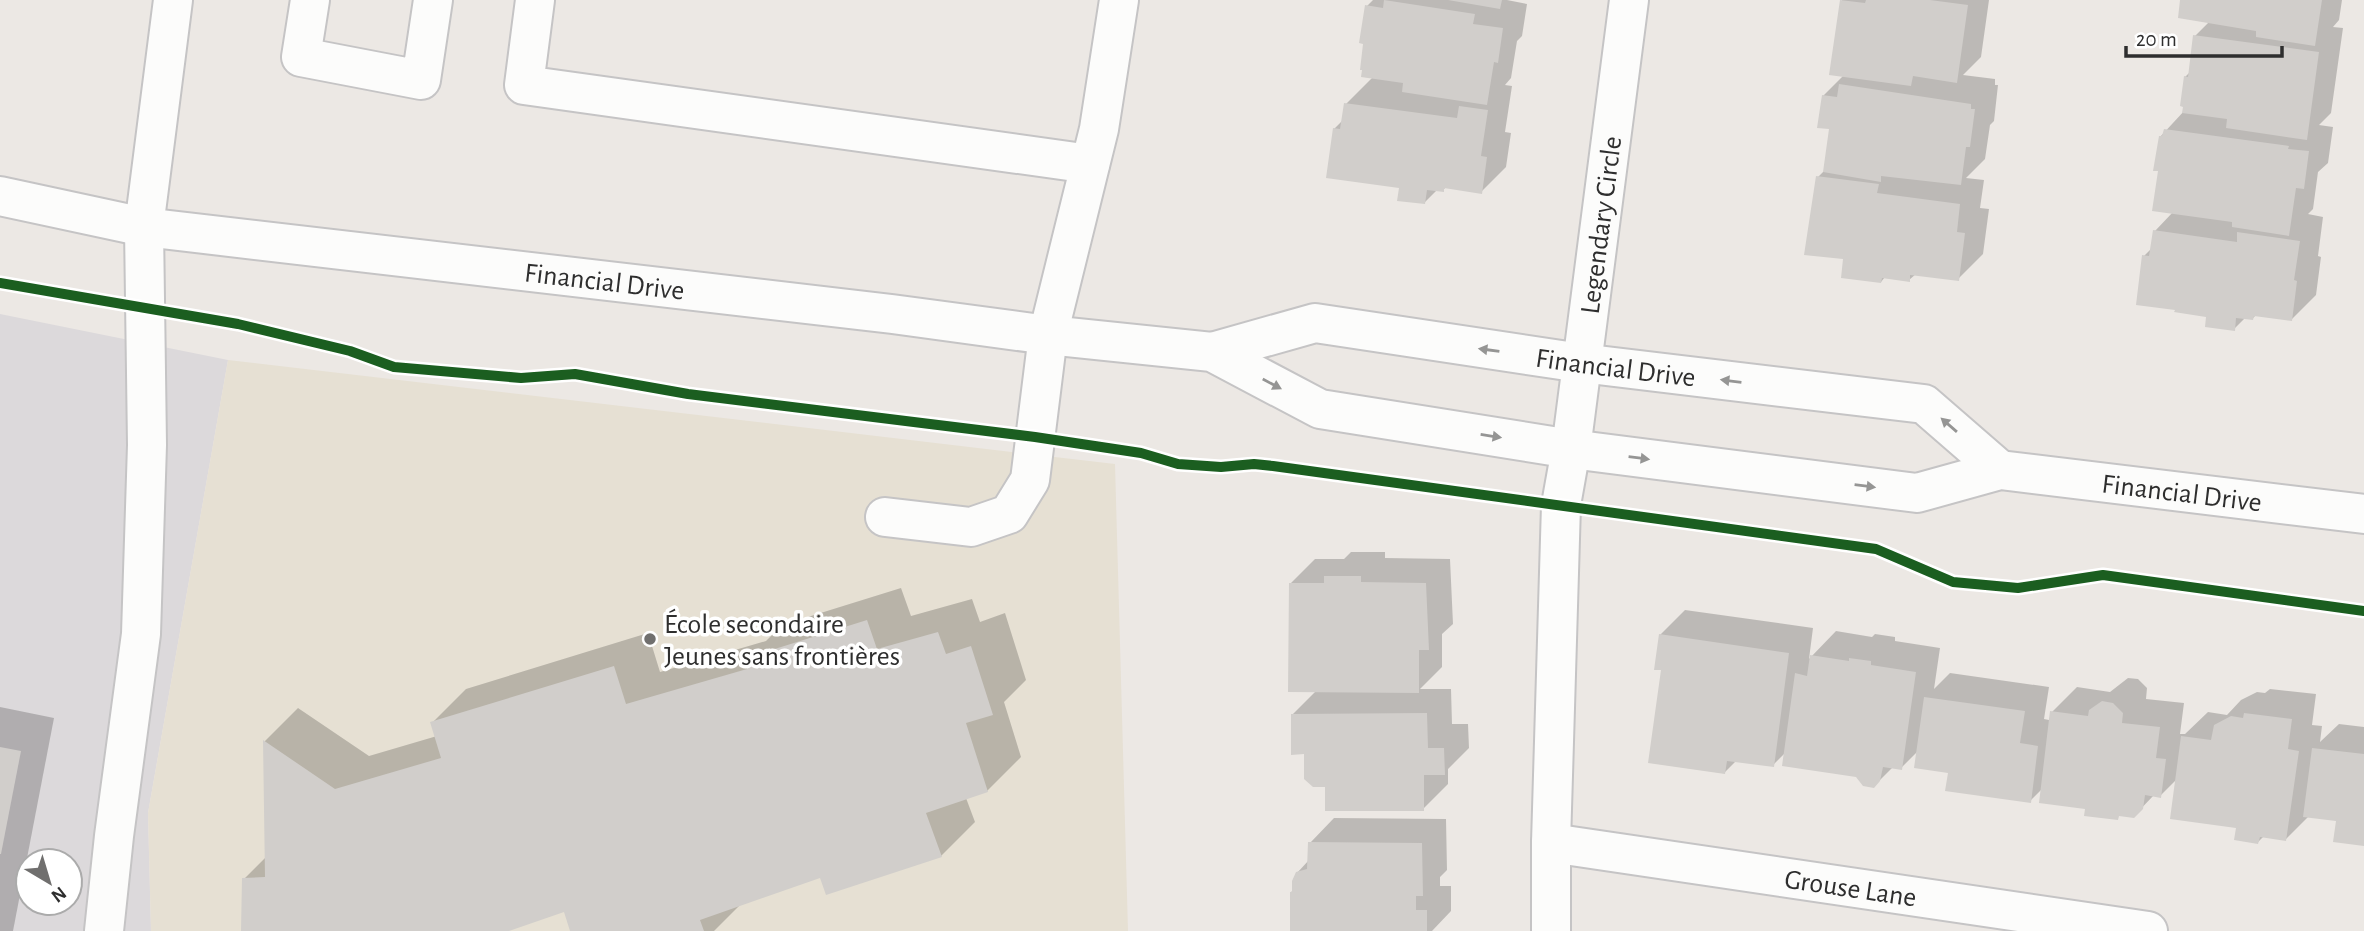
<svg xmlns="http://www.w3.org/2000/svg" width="2364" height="931" viewBox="0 0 2364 931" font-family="'Alegreya Sans',sans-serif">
  <rect width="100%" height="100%" fill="#ece8e4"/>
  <path fill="#dcd9db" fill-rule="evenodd" d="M 0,314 L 228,360 L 148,813 L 151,931 L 0,931 ZM 28,861 L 70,861 L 70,903 L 28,903 Z"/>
  <path fill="#e6e0d3" d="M 228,360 L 1115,464 L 1128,931 L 151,931 L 148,813 Z"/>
  <g fill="#0003">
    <path d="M 1373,0 L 1507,0 L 1527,4 L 1522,36 L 1517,41 L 1511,78 L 1505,85 L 1512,86 L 1505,132 L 1511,133 L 1506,167 L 1481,192 L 1446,187 L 1443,190 L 1438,189 L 1424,203 L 1401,187 L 1334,129 L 1343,120 L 1346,104 L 1373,77 L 1367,6 Z"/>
    <path d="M 1842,0 L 1989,0 L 1981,57 L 1963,75 L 1995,79 L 1995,85 L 1998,85 L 1994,121 L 1990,125 L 1985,159 L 1966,178 L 1984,180 L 1980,208 L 1989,209 L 1983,254 L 1958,279 L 1916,274 L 1909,280 L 1885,277 L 1881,282 L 1845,258 L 1818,177 L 1825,170 L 1831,128 L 1823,96 L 1844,75 L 1831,74 Z"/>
    <path d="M 2182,0 L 2342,0 L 2339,20 L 2333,27 L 2343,28 L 2331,113 L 2319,125 L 2333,127 L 2328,163 L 2318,172 L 2313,209 L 2308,214 L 2323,217 L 2318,256 L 2321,257 L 2316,295 L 2291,320 L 2256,315 L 2253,318 L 2246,317 L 2234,329 L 2208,315 L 2144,256 L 2152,248 L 2155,231 L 2173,212 L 2160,170 L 2160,137 L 2185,110 L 2185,77 L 2190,72 L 2195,36 L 2210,21 Z"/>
    <path d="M 1351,552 L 1385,552 L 1385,558 L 1450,559 L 1453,624 L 1442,634 L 1442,667 L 1420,689 L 1451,689 L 1452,724 L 1468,724 L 1469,748 L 1448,769 L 1448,784 L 1423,809 L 1327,785 L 1305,753 L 1292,715 L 1317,690 L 1291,583 L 1315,559 L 1344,559 Z"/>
    <path d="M 901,588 L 911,616 L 972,599 L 980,622 L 1005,613 L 1026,680 L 1004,702 L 1021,757 L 987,791 L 966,798 L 975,822 L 941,856 L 821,876 L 740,905 L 714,931 L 572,931 L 565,910 L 503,931 L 243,931 L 244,879 L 266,857 L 265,741 L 298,708 L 369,756 L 437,736 L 432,723 L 466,689 L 648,633 L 660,672 L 766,641 L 782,625 Z"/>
    <path d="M 1685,610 L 1813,628 L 1809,659 L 1836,631 L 1872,637 L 1875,634 L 1895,637 L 1895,641 L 1940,648 L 1934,689 L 1950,673 L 2049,687 L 2044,719 L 2049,720 L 2052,712 L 2077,687 L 2110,692 L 2128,678 L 2138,679 L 2147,688 L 2146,699 L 2184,703 L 2180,734 L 2185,734 L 2208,712 L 2227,715 L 2241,700 L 2257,692 L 2265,693 L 2270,689 L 2316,694 L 2312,725 L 2322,726 L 2320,742 L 2339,724 L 2364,727 L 2364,845 L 2338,820 L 2309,816 L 2286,839 L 2264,836 L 2258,842 L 2177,779 L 2160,796 L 2154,795 L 2134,816 L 2087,808 L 2042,789 L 2030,801 L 1950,771 L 1918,751 L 1901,768 L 1893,767 L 1874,786 L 1857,775 L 1785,753 L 1773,765 L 1737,760 L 1725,772 L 1663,669 L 1660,635 Z"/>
    <path d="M 0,707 L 54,718 L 13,931 L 0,931 Z"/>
    <path d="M 1334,818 L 1446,819 L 1447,870 L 1440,877 L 1440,886 L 1451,886 L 1451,911 L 1432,931 L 1291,931 L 1291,892 L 1294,890 L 1297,873 L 1309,860 L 1310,843 Z"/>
  </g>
  <g fill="#d1cecb">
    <path d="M 1384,0 L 1475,14 L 1473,24 L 1503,28 L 1498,63 L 1494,62 L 1487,105 L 1402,92 L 1403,83 L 1361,77 L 1362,70 L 1360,70 L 1363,44 L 1359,43 L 1365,5 L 1383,8 Z"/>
    <path d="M 1448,0 L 1502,0 L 1500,9 Z"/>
    <path d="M 1840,0 L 1865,3 L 1866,0 L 1930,0 L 1968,5 L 1957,83 L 1913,76 L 1911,86 L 1829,75 Z"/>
    <path d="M 2180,0 L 2322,0 L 2315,46 L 2256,37 L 2256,31 L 2178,18 Z"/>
    <path d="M 2193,35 L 2319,52 L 2307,140 L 2226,128 L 2227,119 L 2182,113 L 2183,107 L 2180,106 L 2184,76 L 2188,77 Z"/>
    <path d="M 1839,84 L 1971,104 L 1971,109 L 1975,109 L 1970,147 L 1966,147 L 1961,185 L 1881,176 L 1881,182 L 1823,172 L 1829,129 L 1817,128 L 1822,95 L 1837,97 Z"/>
    <path d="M 1344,103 L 1457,118 L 1459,106 L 1488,110 L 1481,156 L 1487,157 L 1482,194 L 1444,188 L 1444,192 L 1427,190 L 1425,204 L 1397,201 L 1399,188 L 1326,178 L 1333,128 L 1340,129 Z"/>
    <path d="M 2164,129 L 2289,146 L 2288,149 L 2309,151 L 2304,189 L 2296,188 L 2289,236 L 2232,227 L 2232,222 L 2152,211 L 2158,171 L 2153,171 L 2159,136 L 2162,136 Z"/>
    <path d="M 1816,176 L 1879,184 L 1877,193 L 1960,204 L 1957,232 L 1965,233 L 1959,281 L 1910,275 L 1910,282 L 1882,278 L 1881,283 L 1841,278 L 1843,259 L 1804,255 Z"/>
    <path d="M 2153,230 L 2237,242 L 2237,232 L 2300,241 L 2294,280 L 2297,281 L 2292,321 L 2254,316 L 2253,320 L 2236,318 L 2235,331 L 2205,327 L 2206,317 L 2174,312 L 2175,310 L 2136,305 L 2142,255 L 2149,256 Z"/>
    <path d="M 1324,576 L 1361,576 L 1361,582 L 1426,583 L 1429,650 L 1419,650 L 1419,693 L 1288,692 L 1289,583 L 1324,583 Z"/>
    <path d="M 867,620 L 877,649 L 938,632 L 946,654 L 971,646 L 993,715 L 966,723 L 988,792 L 926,813 L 942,857 L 826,895 L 820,878 L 700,920 L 704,931 L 570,931 L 564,912 L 509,931 L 241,931 L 242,878 L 265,877 L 263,740 L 335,789 L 441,758 L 430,722 L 614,666 L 626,704 L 747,669 L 746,658 Z"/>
    <path d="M 1659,634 L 1789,653 L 1774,767 L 1727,761 L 1725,774 L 1648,763 L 1661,670 L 1654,670 Z"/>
    <path d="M 1810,655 L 1849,661 L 1849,658 L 1871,661 L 1871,665 L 1916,672 L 1902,770 L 1883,767 L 1880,781 L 1874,788 L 1863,786 L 1856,777 L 1782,766 L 1795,673 L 1807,676 Z"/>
    <path d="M 1924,697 L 2025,711 L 2020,743 L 2038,746 L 2031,803 L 1945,791 L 1948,773 L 1914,768 Z"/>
    <path d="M 2102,701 L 2113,703 L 2123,713 L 2122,723 L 2160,727 L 2156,758 L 2166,759 L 2161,798 L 2145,795 L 2143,809 L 2134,818 L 2119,816 L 2118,820 L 2084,816 L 2085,809 L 2039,803 L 2050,711 L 2088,716 L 2089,710 Z"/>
    <path d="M 1427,713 L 1428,748 L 1444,748 L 1445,775 L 1424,775 L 1424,811 L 1325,811 L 1325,787 L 1313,787 L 1304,779 L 1304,754 L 1291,755 L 1291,714 Z"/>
    <path d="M 2244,713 L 2292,719 L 2288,749 L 2299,751 L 2286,841 L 2260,837 L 2258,844 L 2234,840 L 2236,828 L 2170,819 L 2181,736 L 2211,740 L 2214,725 L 2231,716 L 2243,718 Z"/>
    <path d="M 0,747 L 21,751 L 1,854 L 0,854 Z"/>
    <path d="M 2312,748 L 2364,754 L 2364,846 L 2333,842 L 2336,821 L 2303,817 Z"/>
    <path d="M 1308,842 L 1422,843 L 1423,896 L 1416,896 L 1416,910 L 1427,910 L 1427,931 L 1290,931 L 1290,892 L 1292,892 L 1292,881 L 1296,872 L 1307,869 Z"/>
  </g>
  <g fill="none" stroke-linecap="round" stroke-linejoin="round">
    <g stroke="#c5c4c5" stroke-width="42">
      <g id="minor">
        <path d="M 310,0 L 301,57 L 421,80 L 433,0"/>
        <path d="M 535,0 L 524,85 L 1090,164"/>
        <path id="s1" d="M 0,196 L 144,227 L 892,314 L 1048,335 L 1212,352 L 1320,409 L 1571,449 L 1917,493 L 2000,470 L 2364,514"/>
        <path id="s2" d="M 1212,352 L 1315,323 L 1581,363 L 1924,404 L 2000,470"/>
        <path d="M 885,517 L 971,527 L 1009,514 L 1030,480 L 1048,335 L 1099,129 L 1119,0"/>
        <path id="s3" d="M 1551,843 L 2148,931"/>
        <path d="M 104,931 L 114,836 L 141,634 L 147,445 L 144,227 L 173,0"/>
        <path id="s4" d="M 1551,931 L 1551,843 L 1561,505 L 1571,449 L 1629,0"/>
      </g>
    </g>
    <use href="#minor" stroke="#fcfcfb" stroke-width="38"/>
    <g stroke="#fff" stroke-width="15">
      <path id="cycleway" d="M 0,283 L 238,324 L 350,351 L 394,367 L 521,378 L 575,374 L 688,394 L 1035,437 L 1141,453 L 1178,464 L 1221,467 L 1254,464 L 1273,466 L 1876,549 L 1953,582 L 2018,588 L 2103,575 L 2364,611"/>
    </g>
    <use href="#cycleway" stroke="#1b5e20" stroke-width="10"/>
  </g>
  <defs><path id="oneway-solid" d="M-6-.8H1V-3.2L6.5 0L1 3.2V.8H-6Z" transform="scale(1.75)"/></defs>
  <g fill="#959594">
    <use href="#oneway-solid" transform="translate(1489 350) rotate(-172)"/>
    <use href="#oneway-solid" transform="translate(1731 381) rotate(-173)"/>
    <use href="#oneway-solid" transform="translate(1272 384) rotate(28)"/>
    <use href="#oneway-solid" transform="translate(1949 425) rotate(-139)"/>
    <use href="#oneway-solid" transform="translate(1491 436) rotate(9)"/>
    <use href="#oneway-solid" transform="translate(1639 458) rotate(7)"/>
    <use href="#oneway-solid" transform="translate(1865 486) rotate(7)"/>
  </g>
  <circle fill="#706f6e" stroke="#fff" stroke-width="2.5" cx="650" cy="639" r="7"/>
  <g text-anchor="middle" stroke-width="7" stroke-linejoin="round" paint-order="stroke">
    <g font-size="28" fill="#2e2e2e" stroke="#fff">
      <text dy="10" stroke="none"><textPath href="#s4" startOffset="709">Legendary Circle</textPath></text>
      <text dy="10" stroke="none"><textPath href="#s1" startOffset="611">Financial Drive</textPath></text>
      <text dy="10" stroke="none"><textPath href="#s2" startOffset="411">Financial Drive</textPath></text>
      <text dy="10" stroke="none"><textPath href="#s1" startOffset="2217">Financial Drive</textPath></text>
      <text dy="10" stroke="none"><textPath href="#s3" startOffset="303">Grouse Lane</textPath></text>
    </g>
    <g font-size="28" fill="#2e2e2e" stroke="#fff" text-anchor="start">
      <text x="664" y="633">École secondaire<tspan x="664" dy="32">Jeunes sans frontières</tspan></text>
    </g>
  </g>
  <g transform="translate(49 882) rotate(142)"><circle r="33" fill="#ffffff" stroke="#ababab" stroke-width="2"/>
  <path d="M0-5L12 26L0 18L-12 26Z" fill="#706f6e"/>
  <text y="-10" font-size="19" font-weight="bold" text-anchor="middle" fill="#2e2e2e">N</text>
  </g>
  <path d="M2126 46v10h156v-10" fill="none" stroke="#2e2e2e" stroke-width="3.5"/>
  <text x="2136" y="46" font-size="21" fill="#2e2e2e" stroke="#ffffff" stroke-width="5" paint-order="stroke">20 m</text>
</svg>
